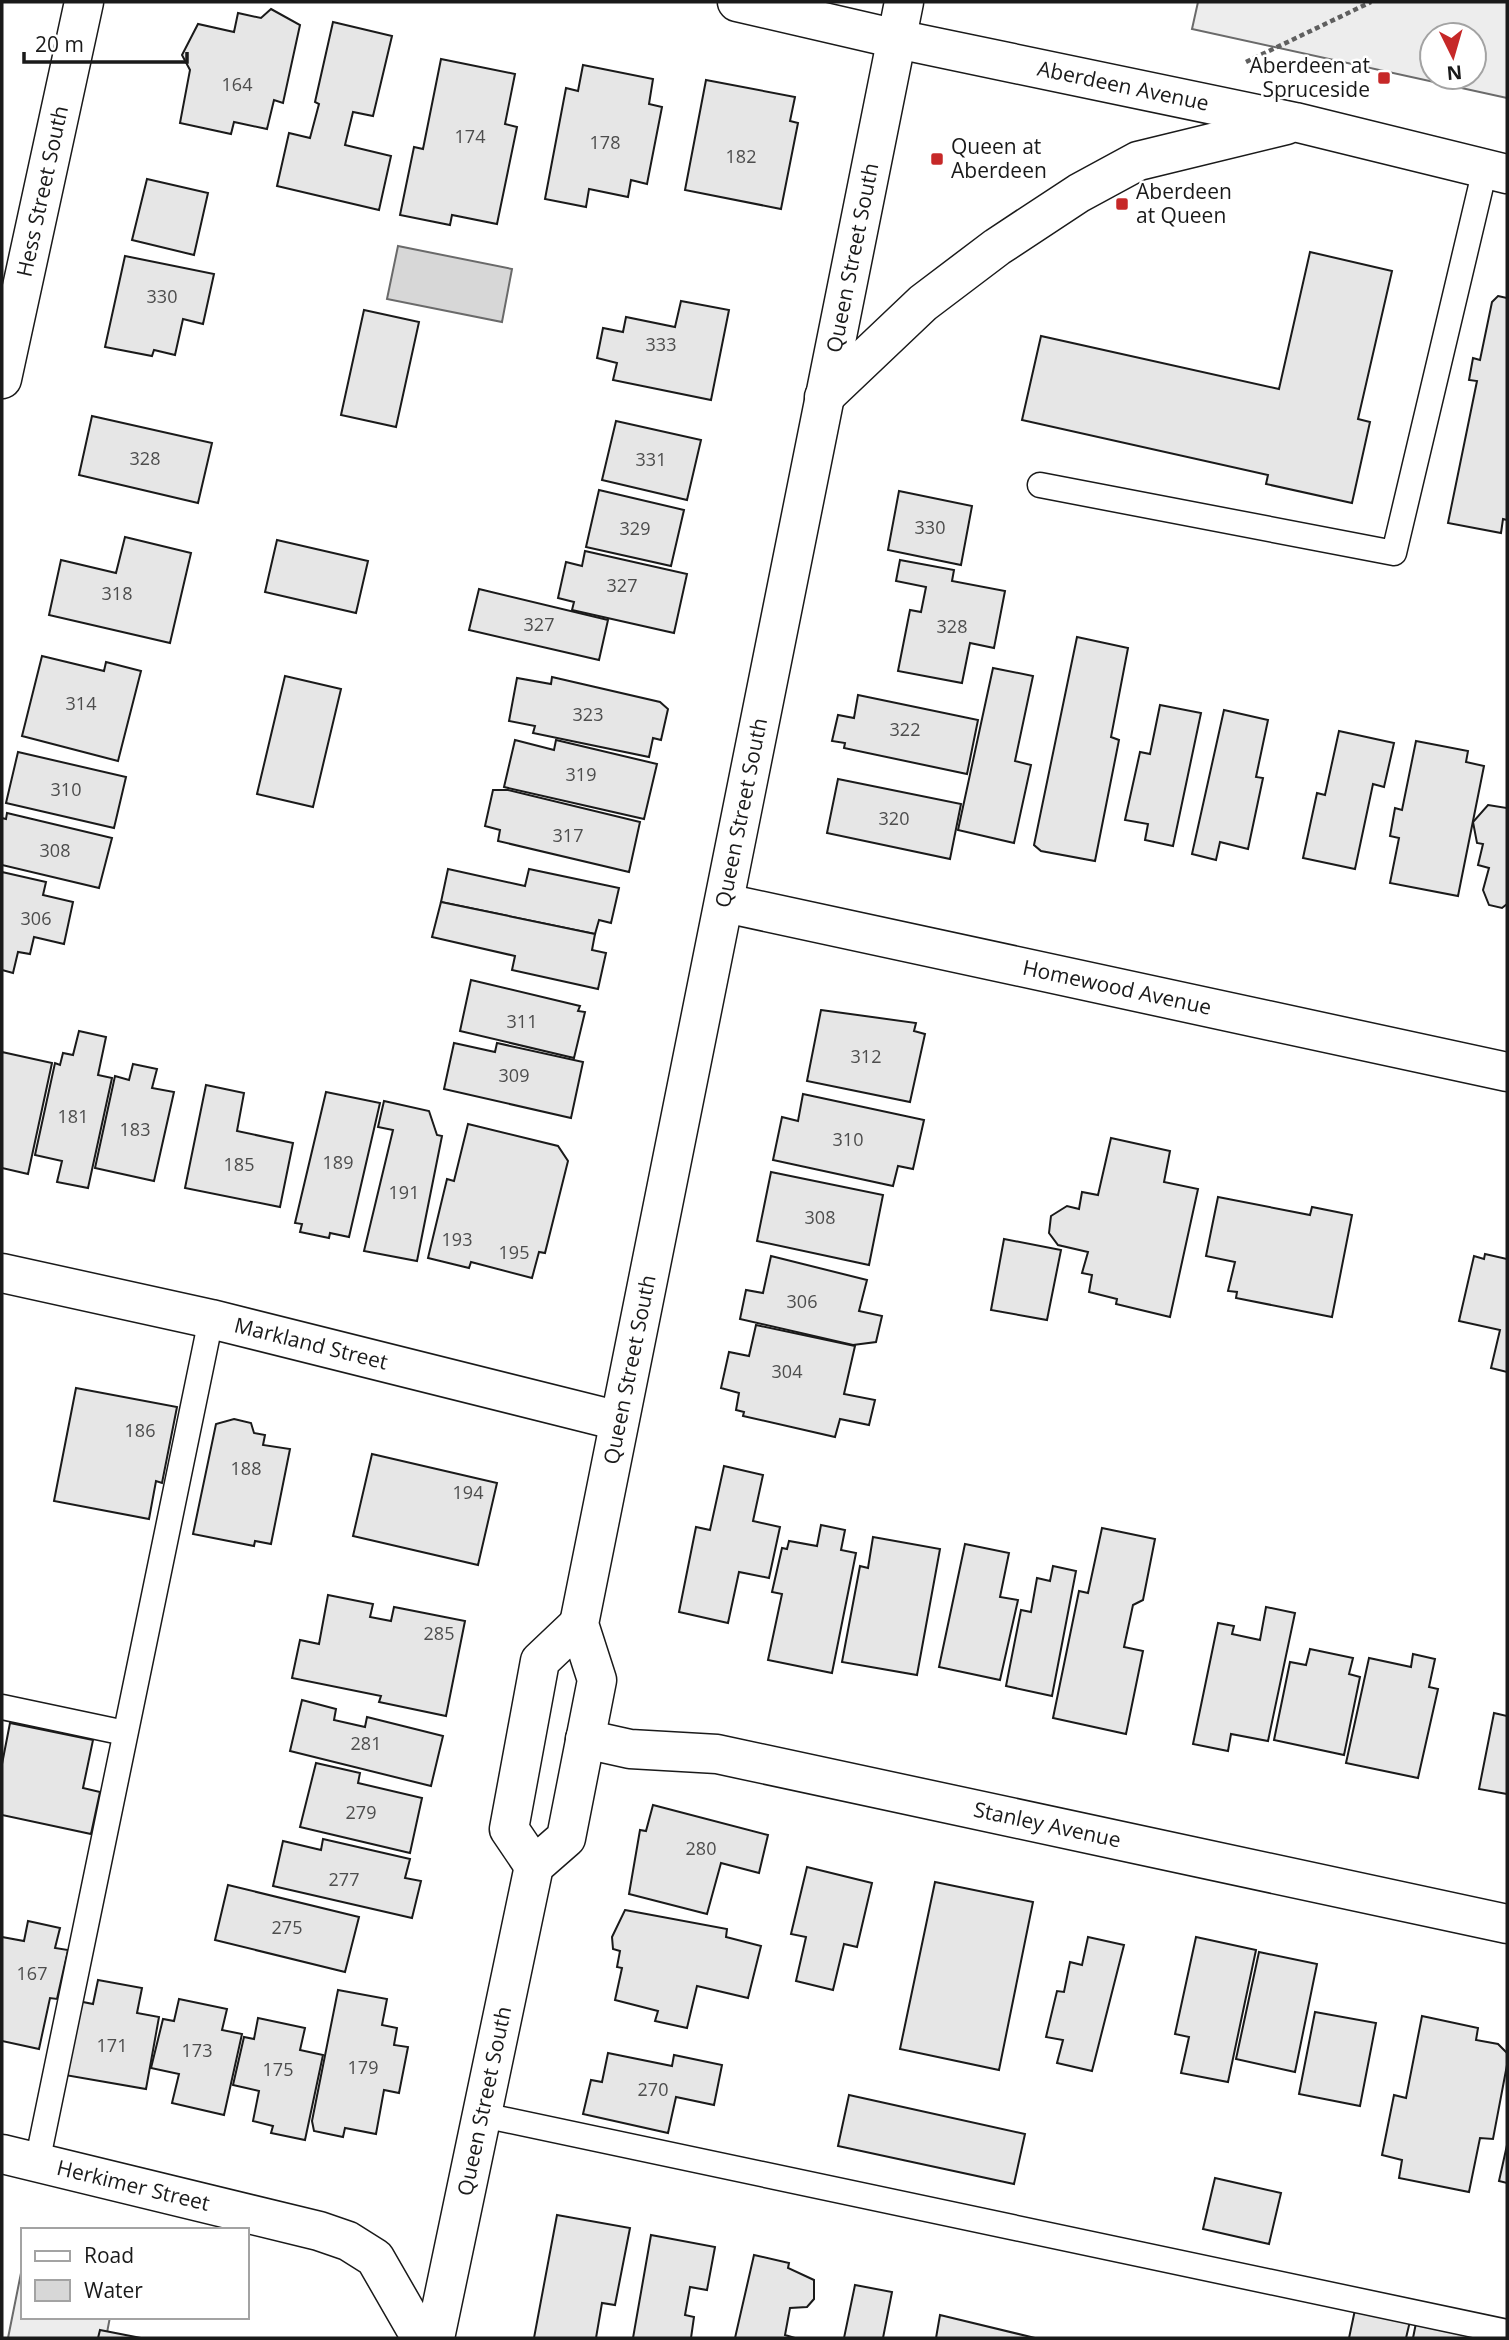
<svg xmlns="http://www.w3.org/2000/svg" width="1509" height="2340" viewBox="0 0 1509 2340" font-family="'Open Sans',sans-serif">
  <rect width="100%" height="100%" fill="#fff"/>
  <g fill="#ededed" stroke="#6a6a6a" stroke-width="2" fill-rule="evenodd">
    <path d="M 1198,2 L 1507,2 L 1507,98 L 1192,29 ZM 1432,35 L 1474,35 L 1474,77 L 1432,77 Z"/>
    <path d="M 23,2263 L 23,2317 L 110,2317 L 106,2338 L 8,2338 Z"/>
  </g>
  <path fill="#d7d7d7" stroke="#6a6a6a" stroke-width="2" d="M 398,246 L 512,269 L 502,322 L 387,299 Z"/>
  <g fill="#e6e6e6" stroke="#1a1a1a" stroke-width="2">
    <path d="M 271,9 L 300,25 L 283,103 L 274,100 L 267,129 L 234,122 L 231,134 L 180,123 L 190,70 L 182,55 L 198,24 L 234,32 L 238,13 L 261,18 Z"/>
    <path d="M 333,22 L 392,36 L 373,116 L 353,112 L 345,145 L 391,156 L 379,210 L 277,186 L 289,133 L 310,138 L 319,104 L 315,102 Z"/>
    <path d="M 441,59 L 515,74 L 505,124 L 517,127 L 497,224 L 452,215 L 450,225 L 400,215 L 414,147 L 423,149 Z"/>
    <path d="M 583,65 L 653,79 L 649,104 L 662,107 L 647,184 L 631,180 L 628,197 L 589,189 L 586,207 L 545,199 L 566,88 L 578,91 Z"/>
    <path d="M 706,80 L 795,97 L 790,121 L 798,123 L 781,209 L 685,190 Z"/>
    <path d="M 147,179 L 208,193 L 194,255 L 132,240 Z"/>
    <path d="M 1310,252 L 1392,271 L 1358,419 L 1370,422 L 1352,503 L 1266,484 L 1268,475 L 1022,420 L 1041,336 L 1279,389 Z"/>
    <path d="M 125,256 L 214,274 L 203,324 L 183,319 L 175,355 L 154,350 L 152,356 L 105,347 Z"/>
    <path d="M 1498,296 L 1507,298 L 1507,520 L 1503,519 L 1501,533 L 1448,523 L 1477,381 L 1469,380 L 1473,358 L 1480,360 L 1492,302 Z"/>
    <path d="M 681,301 L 729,310 L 711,400 L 613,380 L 617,363 L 597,358 L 603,328 L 623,332 L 626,317 L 675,327 Z"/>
    <path d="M 364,310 L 419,322 L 396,427 L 341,415 Z"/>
    <path d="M 92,416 L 212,443 L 198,503 L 79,475 Z"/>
    <path d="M 616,421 L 701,440 L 687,500 L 602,480 Z"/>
    <path d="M 599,490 L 684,510 L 671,566 L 586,547 Z"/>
    <path d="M 899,491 L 972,506 L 961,565 L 888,550 Z"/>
    <path d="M 125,537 L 191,553 L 170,643 L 49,615 L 61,560 L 116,573 Z"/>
    <path d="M 277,540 L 368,561 L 356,613 L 265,592 Z"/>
    <path d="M 585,551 L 687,574 L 674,633 L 572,610 L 574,602 L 558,598 L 566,562 L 582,566 Z"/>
    <path d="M 900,560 L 954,570 L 952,581 L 1005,591 L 994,648 L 970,643 L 962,683 L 898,671 L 910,610 L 921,612 L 926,587 L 896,581 Z"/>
    <path d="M 479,589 L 608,620 L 599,660 L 469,630 Z"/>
    <path d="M 1077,637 L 1128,648 L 1111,737 L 1119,740 L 1095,861 L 1041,851 L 1034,845 Z"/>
    <path d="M 42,656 L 104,671 L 106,662 L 141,671 L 118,761 L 22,736 Z"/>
    <path d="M 993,668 L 1033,676 L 1015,761 L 1031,765 L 1014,843 L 958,830 Z"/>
    <path d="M 285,676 L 341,689 L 313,807 L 257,794 Z"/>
    <path d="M 552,677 L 660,702 L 668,709 L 661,740 L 653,738 L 649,757 L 533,733 L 535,726 L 509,721 L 517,678 L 551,684 Z"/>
    <path d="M 858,695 L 978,720 L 967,774 L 844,748 L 845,743 L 832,741 L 838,715 L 854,718 Z"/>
    <path d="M 1160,705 L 1201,713 L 1173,846 L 1145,840 L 1148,824 L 1125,820 L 1140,752 L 1150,754 Z"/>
    <path d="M 1224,710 L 1268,720 L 1256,777 L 1263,778 L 1248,849 L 1220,842 L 1216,860 L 1192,854 Z"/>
    <path d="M 1339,731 L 1394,743 L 1384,787 L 1373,784 L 1355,869 L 1303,858 L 1317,793 L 1325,795 Z"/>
    <path d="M 515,740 L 554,750 L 556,740 L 657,764 L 644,819 L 504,787 Z"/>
    <path d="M 1416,741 L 1468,751 L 1466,762 L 1484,766 L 1458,896 L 1390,883 L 1399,838 L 1390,836 L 1395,808 L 1402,810 Z"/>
    <path d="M 18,752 L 126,777 L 114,828 L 6,803 Z"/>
    <path d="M 838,779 L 961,804 L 950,859 L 827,833 Z"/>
    <path d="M 493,790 L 508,790 L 640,822 L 629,872 L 498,841 L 500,830 L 485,826 Z"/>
    <path d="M 1488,805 L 1507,808 L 1507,904 L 1502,908 L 1489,905 L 1483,890 L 1489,868 L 1478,865 L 1483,844 L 1477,843 L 1473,822 Z"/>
    <path d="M 7,813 L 112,838 L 99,888 L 2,865 L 2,818 L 6,819 Z"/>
    <path d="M 448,869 L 525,886 L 529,869 L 619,888 L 611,923 L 599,920 L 595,934 L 441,902 Z"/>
    <path d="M 2,872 L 46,882 L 43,895 L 73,902 L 64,944 L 34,937 L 30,954 L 18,952 L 13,973 L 2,970 Z"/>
    <path d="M 441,902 L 595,934 L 592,950 L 606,953 L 598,989 L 512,970 L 515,956 L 432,937 Z"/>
    <path d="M 471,980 L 580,1006 L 578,1011 L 585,1012 L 574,1058 L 460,1031 Z"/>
    <path d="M 821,1010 L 916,1023 L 914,1031 L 925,1034 L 910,1102 L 807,1081 Z"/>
    <path d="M 79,1031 L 106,1037 L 98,1075 L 112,1078 L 88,1188 L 57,1182 L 62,1161 L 35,1155 L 55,1063 L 60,1065 L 63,1053 L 73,1055 Z"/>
    <path d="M 454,1043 L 495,1052 L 497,1043 L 583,1062 L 571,1118 L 444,1089 Z"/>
    <path d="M 2,1052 L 52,1063 L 28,1174 L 2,1168 Z"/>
    <path d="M 133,1064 L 157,1069 L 152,1088 L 174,1092 L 154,1181 L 95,1168 L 115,1076 L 129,1080 Z"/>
    <path d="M 206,1085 L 244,1093 L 237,1131 L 293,1143 L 280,1207 L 185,1188 Z"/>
    <path d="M 326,1092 L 380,1103 L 349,1237 L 330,1233 L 329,1238 L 300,1232 L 302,1224 L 295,1223 Z"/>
    <path d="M 803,1094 L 924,1120 L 913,1169 L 898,1166 L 893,1186 L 773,1160 L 782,1117 L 798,1121 Z"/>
    <path d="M 384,1101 L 429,1111 L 437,1135 L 442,1136 L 417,1261 L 364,1251 L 393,1130 L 378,1127 Z"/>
    <path d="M 468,1124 L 558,1146 L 568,1161 L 545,1253 L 539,1252 L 532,1278 L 471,1262 L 469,1268 L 428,1258 L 447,1179 L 454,1181 Z"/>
    <path d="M 1111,1138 L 1170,1151 L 1164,1182 L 1198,1189 L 1170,1317 L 1116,1304 L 1117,1299 L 1089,1292 L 1092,1275 L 1082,1273 L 1088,1252 L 1058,1245 L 1049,1233 L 1051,1216 L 1067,1206 L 1079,1209 L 1082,1192 L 1098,1195 Z"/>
    <path d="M 771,1172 L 883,1195 L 869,1265 L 757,1241 Z"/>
    <path d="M 1218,1197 L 1310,1215 L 1312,1207 L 1352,1215 L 1332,1317 L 1236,1298 L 1237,1292 L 1228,1291 L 1235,1262 L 1206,1256 Z"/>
    <path d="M 1004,1239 L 1061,1250 L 1047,1320 L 991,1310 Z"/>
    <path d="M 1485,1254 L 1507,1259 L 1507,1372 L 1491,1368 L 1500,1330 L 1459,1321 L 1474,1256 L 1484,1259 Z"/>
    <path d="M 771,1256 L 867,1280 L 859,1311 L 882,1316 L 876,1342 L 853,1345 L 740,1319 L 746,1290 L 763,1293 Z"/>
    <path d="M 756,1325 L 855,1346 L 844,1394 L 875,1400 L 869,1425 L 840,1419 L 835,1437 L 743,1416 L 744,1412 L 736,1410 L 739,1393 L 721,1388 L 729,1352 L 749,1356 Z"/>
    <path d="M 76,1388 L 177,1407 L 162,1483 L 156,1481 L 149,1519 L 54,1501 Z"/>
    <path d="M 234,1419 L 251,1423 L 254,1433 L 265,1435 L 263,1445 L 290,1449 L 271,1544 L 255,1541 L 254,1546 L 193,1534 L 216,1424 Z"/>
    <path d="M 372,1454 L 497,1483 L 478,1565 L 353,1536 Z"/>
    <path d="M 724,1466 L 763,1475 L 753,1521 L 780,1527 L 769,1578 L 739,1572 L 728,1623 L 679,1612 L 696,1527 L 710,1530 Z"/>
    <path d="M 821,1525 L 845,1530 L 841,1550 L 856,1553 L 832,1673 L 768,1660 L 782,1594 L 772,1592 L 782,1548 L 787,1549 L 789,1541 L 817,1546 Z"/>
    <path d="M 1102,1528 L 1155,1539 L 1143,1600 L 1133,1605 L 1124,1647 L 1143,1651 L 1126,1734 L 1053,1718 L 1079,1591 L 1088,1593 Z"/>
    <path d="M 873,1537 L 940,1549 L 917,1675 L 842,1662 L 860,1566 L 868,1568 Z"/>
    <path d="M 965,1544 L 1009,1553 L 1000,1597 L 1018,1600 L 1000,1680 L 939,1667 Z"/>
    <path d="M 1053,1566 L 1076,1571 L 1052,1696 L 1006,1686 L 1021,1610 L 1031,1612 L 1037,1578 L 1050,1581 Z"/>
    <path d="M 328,1595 L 373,1604 L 370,1617 L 391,1621 L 394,1607 L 465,1621 L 446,1716 L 379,1702 L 381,1696 L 292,1678 L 300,1640 L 319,1644 Z"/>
    <path d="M 1266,1607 L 1295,1613 L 1268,1741 L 1231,1734 L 1228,1751 L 1193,1744 L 1218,1623 L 1234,1626 L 1232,1634 L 1260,1640 Z"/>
    <path d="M 1310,1649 L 1353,1658 L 1349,1674 L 1360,1677 L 1344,1755 L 1274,1740 L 1290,1662 L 1306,1665 Z"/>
    <path d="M 1413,1654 L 1435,1659 L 1429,1687 L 1438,1689 L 1418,1778 L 1346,1763 L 1369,1658 L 1411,1667 Z"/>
    <path d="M 302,1700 L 336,1709 L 334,1720 L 365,1727 L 367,1717 L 443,1736 L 431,1786 L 290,1751 Z"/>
    <path d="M 1494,1713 L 1507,1716 L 1507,1794 L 1479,1789 Z"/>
    <path d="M 10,1723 L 93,1740 L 83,1788 L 100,1792 L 91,1834 L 2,1815 L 2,1764 Z"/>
    <path d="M 316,1763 L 360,1773 L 358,1783 L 422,1798 L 410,1853 L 300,1827 Z"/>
    <path d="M 653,1805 L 768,1835 L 759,1873 L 721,1863 L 707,1914 L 629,1894 L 640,1830 L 646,1831 Z"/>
    <path d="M 323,1839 L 410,1859 L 405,1878 L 421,1881 L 412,1918 L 273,1886 L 283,1841 L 321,1850 Z"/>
    <path d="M 807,1867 L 872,1883 L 857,1947 L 844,1944 L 833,1990 L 796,1981 L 806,1937 L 791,1934 Z"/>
    <path d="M 935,1882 L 1033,1902 L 999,2070 L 900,2049 Z"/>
    <path d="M 228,1885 L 359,1917 L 345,1972 L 215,1940 Z"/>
    <path d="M 625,1910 L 727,1929 L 726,1937 L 761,1946 L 748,1998 L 697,1986 L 687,2028 L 655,2021 L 658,2011 L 615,2000 L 622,1968 L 617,1967 L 620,1951 L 613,1949 L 612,1937 Z"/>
    <path d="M 28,1921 L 60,1928 L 55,1948 L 68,1950 L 57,1999 L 50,1998 L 39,2049 L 2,2041 L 2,1937 L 24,1941 Z"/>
    <path d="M 1088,1937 L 1124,1945 L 1092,2071 L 1057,2063 L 1063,2040 L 1046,2037 L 1057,1991 L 1064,1992 L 1070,1962 L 1082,1965 Z"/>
    <path d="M 1196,1937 L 1256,1950 L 1228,2082 L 1181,2073 L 1189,2037 L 1175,2034 Z"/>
    <path d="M 1259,1952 L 1317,1964 L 1295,2072 L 1236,2059 Z"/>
    <path d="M 98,1980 L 142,1988 L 137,2013 L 159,2017 L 146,2089 L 65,2075 L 78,2001 L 93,2004 Z"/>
    <path d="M 338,1990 L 387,1999 L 382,2025 L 397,2028 L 394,2045 L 408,2047 L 399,2093 L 384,2090 L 376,2134 L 345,2128 L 343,2137 L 314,2131 L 312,2121 Z"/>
    <path d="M 179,1999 L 227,2009 L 222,2030 L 242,2034 L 224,2115 L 172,2103 L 179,2074 L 151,2068 L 163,2019 L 174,2021 Z"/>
    <path d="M 1315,2012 L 1376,2023 L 1360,2106 L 1299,2094 Z"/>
    <path d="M 1422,2016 L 1478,2028 L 1476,2040 L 1498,2044 L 1507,2053 L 1507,2065 L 1493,2139 L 1480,2138 L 1469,2192 L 1399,2178 L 1402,2160 L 1382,2155 L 1394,2095 L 1406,2098 Z"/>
    <path d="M 258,2018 L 305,2028 L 300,2050 L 323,2055 L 305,2140 L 271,2133 L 273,2126 L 253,2121 L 259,2091 L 233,2085 L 244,2037 L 254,2039 Z"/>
    <path d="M 608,2053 L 672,2066 L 674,2055 L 722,2065 L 714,2105 L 676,2097 L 668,2133 L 583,2114 L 591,2080 L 602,2082 Z"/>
    <path d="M 849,2095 L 1025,2134 L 1014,2184 L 838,2146 Z"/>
    <path d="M 1507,2145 L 1507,2183 L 1499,2181 Z"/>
    <path d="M 1215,2178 L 1281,2193 L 1269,2244 L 1203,2229 Z"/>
    <path d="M 557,2215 L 630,2228 L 615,2305 L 602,2303 L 596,2338 L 534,2338 Z"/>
    <path d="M 651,2235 L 715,2247 L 707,2290 L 690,2287 L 685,2315 L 694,2317 L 691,2338 L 633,2338 Z"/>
    <path d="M 754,2255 L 789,2263 L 788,2268 L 814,2280 L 814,2299 L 807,2307 L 790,2308 L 785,2335 L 795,2338 L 735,2338 Z"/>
    <path d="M 855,2285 L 892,2292 L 883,2338 L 844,2338 Z"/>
    <path d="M 1356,2305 L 1411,2317 L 1406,2338 L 1349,2338 Z"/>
    <path d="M 940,2315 L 1035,2338 L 936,2338 Z"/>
    <path d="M 1417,2318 L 1507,2338 L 1413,2338 Z"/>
    <path d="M 100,2330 L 141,2338 L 98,2338 Z"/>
  </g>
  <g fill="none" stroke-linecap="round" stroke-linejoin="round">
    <g stroke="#1a1a1a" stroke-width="27">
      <g id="service">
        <path d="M 1040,485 L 1394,553 L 1485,169"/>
        <path d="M 2,1707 L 125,1733"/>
        <path d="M 483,2115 L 1507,2332"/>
        <path d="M 37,2163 L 211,1319"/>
      </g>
    </g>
    <g stroke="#1a1a1a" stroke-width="41">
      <g id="minor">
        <path d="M 737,2 L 897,39"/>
        <path id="s1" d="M 2,379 L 84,2"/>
        <path id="s2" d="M 725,903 L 1507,1072"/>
        <path id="s3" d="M 2,1273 L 211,1319 L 619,1421"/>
        <path id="s4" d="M 585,1739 L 630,1749 L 717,1754 L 1507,1924"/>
      </g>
    </g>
    <g stroke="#1a1a1a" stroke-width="41">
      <g id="tertiary">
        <path id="s5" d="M 2,2154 L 319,2231 L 348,2241 L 375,2258 L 421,2338"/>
      </g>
    </g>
    <g stroke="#1a1a1a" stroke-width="41">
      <g id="secondary">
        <path id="s6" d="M 897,39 L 1295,122 L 1507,174"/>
        <path d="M 824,397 L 923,303 L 997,247 L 1079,193 L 1138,161 L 1286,125"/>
        <path d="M 534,1866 L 509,1829 L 540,1661 L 579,1624"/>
        <path id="s7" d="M 435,2338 L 534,1866 L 566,1838 L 597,1680 L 579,1624 L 904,2"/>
      </g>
    </g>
    <path stroke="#5f5f5f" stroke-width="4.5" stroke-dasharray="5 3.5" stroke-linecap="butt" d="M 1246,62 L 1371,2"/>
    <use href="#service" stroke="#fff" stroke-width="24"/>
    <use href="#minor" stroke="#fff" stroke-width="38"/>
    <use href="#tertiary" stroke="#fff" stroke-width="38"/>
    <use href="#secondary" stroke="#fff" stroke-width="38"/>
  </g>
  <g fill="#c62828" stroke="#fff" stroke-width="2.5">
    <rect x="1377" y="71" width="14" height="14" rx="3.5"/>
    <rect x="930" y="152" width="14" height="14" rx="3.5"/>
    <rect x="1115" y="197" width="14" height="14" rx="3.5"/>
  </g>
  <g text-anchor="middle" stroke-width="5" stroke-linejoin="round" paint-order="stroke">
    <g font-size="18" fill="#4d4d4d">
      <text x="237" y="91">164</text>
      <text x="470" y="143">174</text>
      <text x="605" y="149">178</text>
      <text x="741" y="163">182</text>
      <text x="162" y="303">330</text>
      <text x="661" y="351">333</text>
      <text x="145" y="465">328</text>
      <text x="651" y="466">331</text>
      <text x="930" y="534">330</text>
      <text x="635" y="535">329</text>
      <text x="622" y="592">327</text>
      <text x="117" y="600">318</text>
      <text x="539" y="631">327</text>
      <text x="952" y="633">328</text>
      <text x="81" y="710">314</text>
      <text x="588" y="721">323</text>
      <text x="905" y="736">322</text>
      <text x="581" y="781">319</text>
      <text x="66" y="796">310</text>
      <text x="894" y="825">320</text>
      <text x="568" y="842">317</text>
      <text x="55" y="857">308</text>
      <text x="36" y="925">306</text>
      <text x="522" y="1028">311</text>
      <text x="866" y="1063">312</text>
      <text x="514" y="1082">309</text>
      <text x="73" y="1123">181</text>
      <text x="135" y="1136">183</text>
      <text x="848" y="1146">310</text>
      <text x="338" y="1169">189</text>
      <text x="239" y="1171">185</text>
      <text x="404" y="1199">191</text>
      <text x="820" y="1224">308</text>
      <text x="457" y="1246">193</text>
      <text x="514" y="1259">195</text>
      <text x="802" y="1308">306</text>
      <text x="787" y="1378">304</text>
      <text x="140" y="1437">186</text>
      <text x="246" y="1475">188</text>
      <text x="468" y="1499">194</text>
      <text x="439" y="1640">285</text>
      <text x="366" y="1750">281</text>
      <text x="361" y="1819">279</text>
      <text x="701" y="1855">280</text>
      <text x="344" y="1886">277</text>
      <text x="287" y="1934">275</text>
      <text x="32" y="1980">167</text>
      <text x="112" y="2052">171</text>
      <text x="197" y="2057">173</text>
      <text x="363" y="2074">179</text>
      <text x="278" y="2076">175</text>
      <text x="653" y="2096">270</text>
    </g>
    <g font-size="21" fill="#1a1a1a" stroke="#fff" text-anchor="start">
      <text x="1370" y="73" text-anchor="end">Aberdeen at<tspan x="1370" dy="24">Spruceside</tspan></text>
      <text x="951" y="154">Queen at<tspan x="951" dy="24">Aberdeen</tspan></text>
      <text x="1136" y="199">Aberdeen<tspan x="1136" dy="24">at Queen</tspan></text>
    </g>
    <g font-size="21" fill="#1a1a1a" stroke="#fff">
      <text dy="7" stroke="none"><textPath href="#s6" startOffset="231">Aberdeen Avenue</textPath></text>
      <text dy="7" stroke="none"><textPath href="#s1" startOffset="192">Hess Street South</textPath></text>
      <text dy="7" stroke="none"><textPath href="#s7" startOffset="2138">Queen Street South</textPath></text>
      <text dy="7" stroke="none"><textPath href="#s7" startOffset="1572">Queen Street South</textPath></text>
      <text dy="7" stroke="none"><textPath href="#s2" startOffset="401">Homewood Avenue</textPath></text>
      <text dy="7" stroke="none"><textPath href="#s3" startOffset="317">Markland Street</textPath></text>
      <text dy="7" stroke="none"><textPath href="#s7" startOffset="1004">Queen Street South</textPath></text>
      <text dy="7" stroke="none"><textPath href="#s4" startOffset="471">Stanley Avenue</textPath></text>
      <text dy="7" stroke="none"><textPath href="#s7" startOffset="242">Queen Street South</textPath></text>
      <text dy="7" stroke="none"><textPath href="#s5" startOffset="135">Herkimer Street</textPath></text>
    </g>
  </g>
  <rect width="1509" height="2340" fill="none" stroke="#1a1a1a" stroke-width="7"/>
  <rect x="21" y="2228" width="228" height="91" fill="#ffffff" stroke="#a3a3a3" stroke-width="2"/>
  <rect x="35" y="2251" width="35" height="10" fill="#ffffff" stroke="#a3a3a3" stroke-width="2"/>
  <text x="84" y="2263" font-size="21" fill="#1a1a1a">Road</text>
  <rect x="35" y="2280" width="35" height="21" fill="#d7d7d7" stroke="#a3a3a3" stroke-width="2"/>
  <text x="84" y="2298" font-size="21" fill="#1a1a1a">Water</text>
  <g transform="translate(1453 56) rotate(175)"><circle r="33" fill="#ffffff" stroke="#a3a3a3" stroke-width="2"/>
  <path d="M0-5L12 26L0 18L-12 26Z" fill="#c62828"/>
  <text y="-10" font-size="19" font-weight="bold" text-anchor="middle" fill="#1a1a1a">N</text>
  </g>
  <path d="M24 52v10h163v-10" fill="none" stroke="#1a1a1a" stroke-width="3.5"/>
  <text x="35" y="52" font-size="21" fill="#1a1a1a" stroke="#ffffff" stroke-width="5" paint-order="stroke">20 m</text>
</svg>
